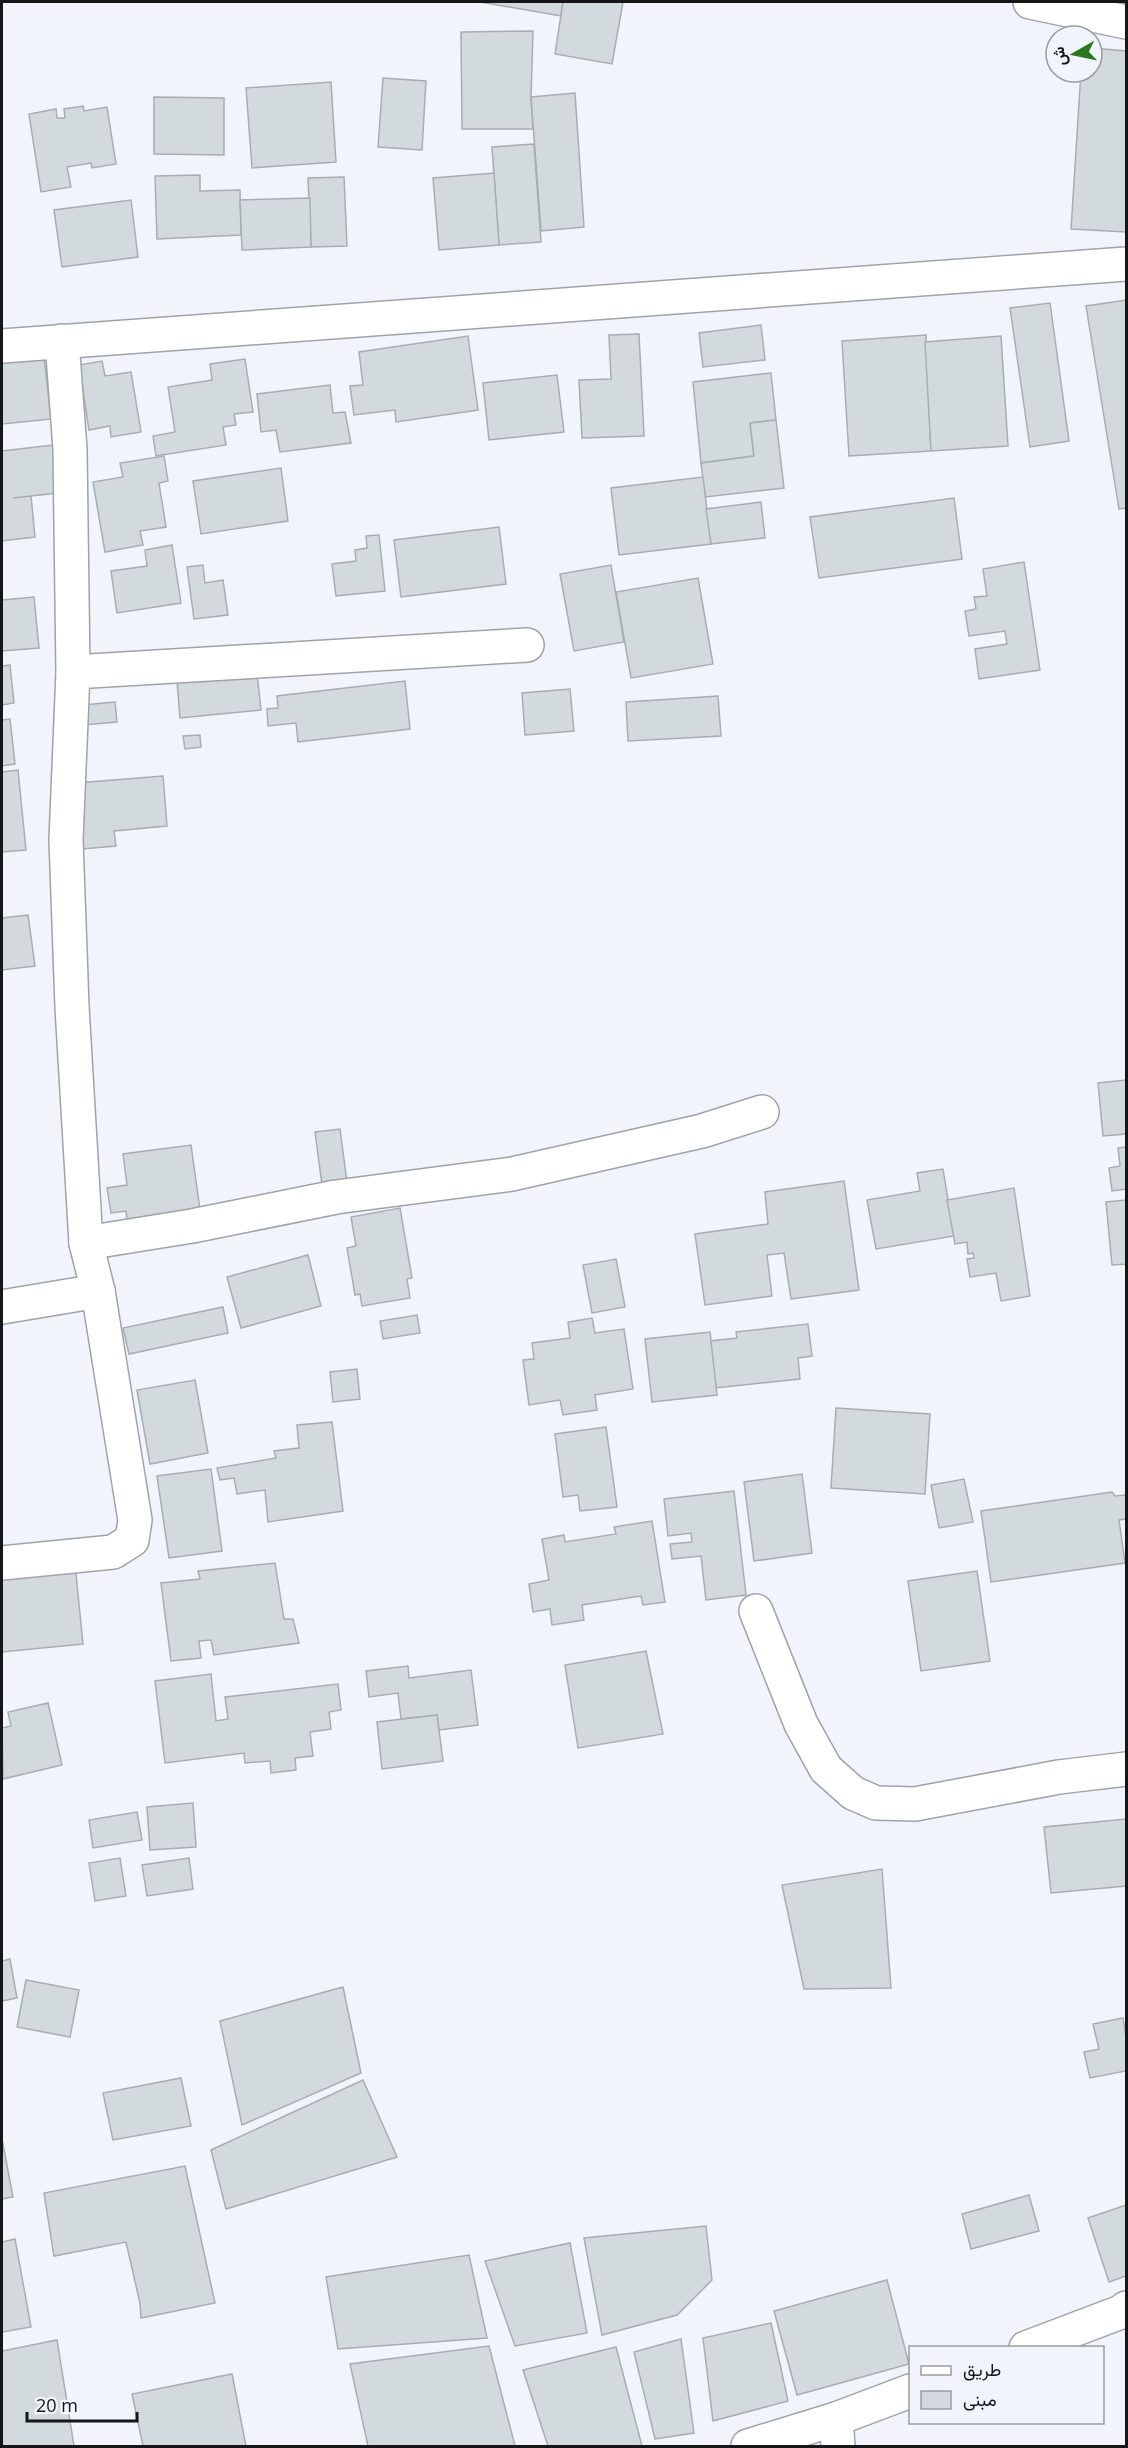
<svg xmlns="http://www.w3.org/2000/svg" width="1128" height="2448" viewBox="0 0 1128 2448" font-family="'Open Sans',Vazirmatn,sans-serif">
  <rect width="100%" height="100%" fill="#f1f5fb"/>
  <g fill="#d3dade" stroke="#a7adb1" stroke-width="1.5">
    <path d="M 480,2 L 563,2 L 561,16 Z"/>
    <path d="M 563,2 L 623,2 L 612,64 L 555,54 Z"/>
    <path d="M 533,31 L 531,97 L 533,129 L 462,129 L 461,32 Z"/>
    <path d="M 1092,48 L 1126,51 L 1126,232 L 1071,229 L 1081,72 L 1092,72 Z"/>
    <path d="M 383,78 L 426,81 L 422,150 L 378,147 Z"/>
    <path d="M 331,82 L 336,162 L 252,168 L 246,88 Z"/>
    <path d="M 575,93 L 584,227 L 541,231 L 531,97 Z"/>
    <path d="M 154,97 L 224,98 L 224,155 L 154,154 Z"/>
    <path d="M 83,106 L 84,111 L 107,107 L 116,164 L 92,168 L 91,163 L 67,167 L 71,187 L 41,192 L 29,114 L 56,109 L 57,118 L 65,118 L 64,109 Z"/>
    <path d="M 534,144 L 541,242 L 499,245 L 492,147 Z"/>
    <path d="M 494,173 L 499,245 L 439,250 L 433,178 Z"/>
    <path d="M 200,175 L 200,191 L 240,190 L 241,235 L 157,239 L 155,176 Z"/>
    <path d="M 344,177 L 347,246 L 311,247 L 308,178 Z"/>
    <path d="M 310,198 L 311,247 L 242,250 L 240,200 Z"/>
    <path d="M 131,200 L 138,257 L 62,267 L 54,210 Z"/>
    <path d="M 1126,300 L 1126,508 L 1119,509 L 1086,306 Z"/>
    <path d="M 1050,303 L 1069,441 L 1030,447 L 1010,308 Z"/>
    <path d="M 761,325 L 765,360 L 703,367 L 699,333 Z"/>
    <path d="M 639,334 L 644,436 L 582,438 L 579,380 L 611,379 L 609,335 Z"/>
    <path d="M 926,335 L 931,451 L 849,456 L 842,341 Z"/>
    <path d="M 468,336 L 478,410 L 396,422 L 395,410 L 354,415 L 350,386 L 363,385 L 359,352 Z"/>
    <path d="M 1001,336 L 1008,446 L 931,451 L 925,342 Z"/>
    <path d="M 43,347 L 51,419 L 2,424 L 2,351 Z"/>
    <path d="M 245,359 L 253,412 L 234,414 L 236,425 L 223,427 L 226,445 L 156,456 L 153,436 L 175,432 L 168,387 L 212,380 L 210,364 Z"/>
    <path d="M 102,361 L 105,376 L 131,372 L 141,432 L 111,437 L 110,426 L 89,430 L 79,365 Z"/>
    <path d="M 771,373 L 776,420 L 750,423 L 754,456 L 701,463 L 693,382 Z"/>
    <path d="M 557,375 L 564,432 L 489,440 L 483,383 Z"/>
    <path d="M 330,385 L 333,413 L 345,412 L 351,443 L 280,452 L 276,430 L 261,432 L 257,394 Z"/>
    <path d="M 776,420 L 784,488 L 705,497 L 701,463 L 754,456 L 750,423 Z"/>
    <path d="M 53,445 L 57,493 L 13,498 L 31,496 L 35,537 L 2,541 L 2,451 Z"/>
    <path d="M 164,456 L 168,481 L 159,483 L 166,527 L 140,531 L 143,545 L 105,552 L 93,482 L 123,477 L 120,463 Z"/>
    <path d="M 281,468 L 288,521 L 201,534 L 193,481 Z"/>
    <path d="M 703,477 L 711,544 L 619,555 L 611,488 Z"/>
    <path d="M 954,498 L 962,559 L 819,578 L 810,517 Z"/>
    <path d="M 761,502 L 765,538 L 711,544 L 706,509 Z"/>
    <path d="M 499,527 L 506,584 L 401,597 L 394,540 Z"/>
    <path d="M 379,535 L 385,591 L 336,596 L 332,564 L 356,561 L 355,550 L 367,548 L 366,536 Z"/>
    <path d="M 172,545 L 181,603 L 117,613 L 111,571 L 147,566 L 145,550 Z"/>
    <path d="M 1024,562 L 1040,670 L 979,679 L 975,649 L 1007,644 L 1005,631 L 969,636 L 965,611 L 976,609 L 974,597 L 987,596 L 983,569 Z"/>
    <path d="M 203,565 L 205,583 L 223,580 L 228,615 L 194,619 L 187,567 Z"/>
    <path d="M 611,565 L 624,642 L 574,651 L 560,574 Z"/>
    <path d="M 698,578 L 713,664 L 631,678 L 616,592 Z"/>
    <path d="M 34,597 L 39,648 L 2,651 L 2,600 Z"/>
    <path d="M 10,665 L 14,703 L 2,705 L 2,666 Z"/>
    <path d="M 257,673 L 261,710 L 180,718 L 177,681 Z"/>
    <path d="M 405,681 L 410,729 L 298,742 L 296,723 L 268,726 L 267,709 L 278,708 L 277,696 Z"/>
    <path d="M 570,689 L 574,731 L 525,735 L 522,693 Z"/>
    <path d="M 718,696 L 721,736 L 628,741 L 626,702 Z"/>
    <path d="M 115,702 L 117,722 L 83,725 L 82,705 Z"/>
    <path d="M 10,719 L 15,764 L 2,766 L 2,720 Z"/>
    <path d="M 200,735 L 201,747 L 185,749 L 183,736 Z"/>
    <path d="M 18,770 L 26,850 L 2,852 L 2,772 Z"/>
    <path d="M 163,776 L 167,826 L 114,831 L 116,846 L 82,849 L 76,783 Z"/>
    <path d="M 28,915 L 35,966 L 2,970 L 2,918 Z"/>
    <path d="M 1126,1080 L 1126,1134 L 1103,1136 L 1098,1083 Z"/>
    <path d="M 340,1129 L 347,1182 L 322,1185 L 315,1132 Z"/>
    <path d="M 191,1145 L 200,1210 L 127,1220 L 126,1211 L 111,1213 L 107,1188 L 127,1185 L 123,1154 Z"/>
    <path d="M 1126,1147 L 1126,1189 L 1112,1191 L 1109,1168 L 1120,1166 L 1118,1148 Z"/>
    <path d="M 943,1169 L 954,1236 L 876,1249 L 867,1200 L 920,1191 L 917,1173 Z"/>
    <path d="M 844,1181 L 859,1290 L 791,1299 L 784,1253 L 767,1255 L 772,1296 L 705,1305 L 695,1234 L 768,1224 L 765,1192 Z"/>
    <path d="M 1014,1188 L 1030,1296 L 1001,1301 L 996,1273 L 970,1277 L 967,1259 L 974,1258 L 973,1253 L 968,1254 L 967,1242 L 955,1244 L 947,1200 Z"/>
    <path d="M 1126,1200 L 1126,1264 L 1112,1265 L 1106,1202 Z"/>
    <path d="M 400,1208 L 412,1278 L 407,1279 L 410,1298 L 362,1306 L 360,1294 L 355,1295 L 347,1248 L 356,1246 L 351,1217 Z"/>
    <path d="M 308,1255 L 321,1306 L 241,1328 L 227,1277 Z"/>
    <path d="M 616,1259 L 625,1307 L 592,1313 L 583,1265 Z"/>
    <path d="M 223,1307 L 228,1333 L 129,1354 L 123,1328 Z"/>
    <path d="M 417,1315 L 420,1333 L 383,1339 L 380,1321 Z"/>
    <path d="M 592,1318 L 595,1333 L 624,1329 L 633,1389 L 595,1395 L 597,1410 L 563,1415 L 560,1400 L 529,1405 L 523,1360 L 534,1359 L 532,1343 L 570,1338 L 568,1322 Z"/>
    <path d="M 808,1324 L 812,1356 L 798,1358 L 800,1379 L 715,1388 L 710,1341 L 737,1338 L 736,1332 Z"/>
    <path d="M 710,1332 L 717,1395 L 652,1402 L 645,1339 Z"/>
    <path d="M 357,1369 L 360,1399 L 333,1402 L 330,1372 Z"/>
    <path d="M 195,1380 L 208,1453 L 150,1464 L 137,1390 Z"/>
    <path d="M 836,1408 L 930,1414 L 925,1494 L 831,1488 Z"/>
    <path d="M 332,1422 L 343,1511 L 268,1522 L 265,1490 L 237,1494 L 234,1478 L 220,1480 L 217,1468 L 276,1458 L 274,1451 L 299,1448 L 297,1425 Z"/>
    <path d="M 606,1427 L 617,1507 L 580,1511 L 578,1495 L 563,1497 L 555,1434 Z"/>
    <path d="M 211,1469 L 222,1551 L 169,1558 L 157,1476 Z"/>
    <path d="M 802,1474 L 812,1553 L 754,1561 L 744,1482 Z"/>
    <path d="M 964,1479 L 973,1522 L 939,1528 L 931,1485 Z"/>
    <path d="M 734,1491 L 746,1595 L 706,1600 L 701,1556 L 672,1559 L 670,1544 L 692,1542 L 691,1533 L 668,1536 L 664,1499 Z"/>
    <path d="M 1112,1492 L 1115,1496 L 1126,1495 L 1126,1519 L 1119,1520 L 1125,1563 L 991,1582 L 981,1511 Z"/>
    <path d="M 652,1521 L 665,1602 L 643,1605 L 641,1596 L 582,1605 L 584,1620 L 552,1625 L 550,1609 L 533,1612 L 529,1584 L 549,1580 L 542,1539 L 564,1535 L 565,1542 L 616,1534 L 614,1527 Z"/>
    <path d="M 275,1563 L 284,1619 L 293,1619 L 299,1643 L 214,1655 L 211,1640 L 199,1641 L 201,1658 L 171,1661 L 161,1583 L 200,1579 L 198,1571 Z"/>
    <path d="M 75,1564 L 83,1644 L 2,1652 L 2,1571 Z"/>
    <path d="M 977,1571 L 990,1661 L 921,1671 L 908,1581 Z"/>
    <path d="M 646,1651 L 663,1734 L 578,1748 L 565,1665 Z"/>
    <path d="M 408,1666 L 409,1678 L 471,1670 L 478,1725 L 439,1730 L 437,1715 L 401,1719 L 398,1693 L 369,1697 L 366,1671 Z"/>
    <path d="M 211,1674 L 216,1721 L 228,1719 L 225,1697 L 338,1684 L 341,1710 L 329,1712 L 331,1729 L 310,1732 L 313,1756 L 295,1758 L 296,1770 L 271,1773 L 270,1761 L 245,1763 L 244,1753 L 165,1763 L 155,1681 Z"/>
    <path d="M 48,1703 L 62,1765 L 3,1779 L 2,1728 L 11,1726 L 8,1712 Z"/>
    <path d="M 437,1715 L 443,1761 L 382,1769 L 377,1722 Z"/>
    <path d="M 193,1803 L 196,1847 L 150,1850 L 147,1807 Z"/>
    <path d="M 137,1812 L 142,1840 L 93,1848 L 89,1820 Z"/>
    <path d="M 1126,1819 L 1126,1886 L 1051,1893 L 1044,1827 Z"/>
    <path d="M 120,1858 L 126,1896 L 95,1901 L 89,1863 Z"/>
    <path d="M 189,1858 L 193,1889 L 147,1896 L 142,1865 Z"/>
    <path d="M 882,1869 L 891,1988 L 804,1989 L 782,1885 Z"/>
    <path d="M 10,1959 L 17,1998 L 2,2001 L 2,1961 Z"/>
    <path d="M 26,1980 L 79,1990 L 70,2037 L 17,2027 Z"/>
    <path d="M 343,1987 L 361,2073 L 242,2125 L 220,2021 Z"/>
    <path d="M 1123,2018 L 1126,2037 L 1126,2071 L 1090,2078 L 1084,2052 L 1099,2049 L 1093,2024 Z"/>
    <path d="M 181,2078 L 191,2126 L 113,2140 L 103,2093 Z"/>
    <path d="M 363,2080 L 397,2157 L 226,2209 L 211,2150 Z"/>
    <path d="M 2,2139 L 13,2197 L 2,2199 Z"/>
    <path d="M 185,2166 L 215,2303 L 141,2318 L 140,2303 L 126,2242 L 54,2256 L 44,2193 Z"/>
    <path d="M 1029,2195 L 1039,2231 L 971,2249 L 962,2214 Z"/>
    <path d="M 1126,2205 L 1126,2276 L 1109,2282 L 1088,2218 Z"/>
    <path d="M 706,2226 L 712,2280 L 677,2315 L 602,2335 L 584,2238 Z"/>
    <path d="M 15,2239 L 31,2327 L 2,2332 L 2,2242 Z"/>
    <path d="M 570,2243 L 587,2333 L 515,2346 L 485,2261 Z"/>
    <path d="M 469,2255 L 487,2338 L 338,2349 L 326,2277 Z"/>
    <path d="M 887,2280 L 909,2364 L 797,2395 L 774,2311 Z"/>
    <path d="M 771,2323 L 788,2401 L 713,2421 L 703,2338 Z"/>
    <path d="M 681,2339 L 694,2433 L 655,2439 L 634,2352 Z"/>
    <path d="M 57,2340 L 74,2446 L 2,2446 L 2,2351 Z"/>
    <path d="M 489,2346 L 515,2446 L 368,2446 L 350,2364 Z"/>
    <path d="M 616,2347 L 642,2446 L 548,2446 L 523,2370 Z"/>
    <path d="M 232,2374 L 246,2446 L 143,2446 L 132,2394 Z"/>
  </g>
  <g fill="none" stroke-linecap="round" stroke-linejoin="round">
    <g stroke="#9fa3a8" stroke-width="36">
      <g id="street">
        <path d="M 1030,2 L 1126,22"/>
        <path d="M 73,672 L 527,645"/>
        <path d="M 86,1243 L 192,1226 L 336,1197 L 512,1174 L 702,1131 L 762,1112"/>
        <path d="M 2,1307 L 98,1291 L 86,1243 L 72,1007 L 66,840 L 73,672 L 70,449 L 62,341"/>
        <path d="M 2,1563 L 113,1552 L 132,1540 L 135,1520 L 98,1291"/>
        <path d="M 756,1611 L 801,1724 L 826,1769 L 853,1793 L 876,1803 L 915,1804 L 1059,1777 L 1126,1769"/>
        <path d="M 1026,2348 L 1121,2312 L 1126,2308"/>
        <path d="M 836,2419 L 838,2446"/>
        <path d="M 748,2446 L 836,2419 L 910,2391"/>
      </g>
    </g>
    <g stroke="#9fa3a8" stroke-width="36">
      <path id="secondary" d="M 2,346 L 1126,264"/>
    </g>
    <use href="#street" stroke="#fff" stroke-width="33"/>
    <use href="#secondary" stroke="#fff" stroke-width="33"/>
  </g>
  <rect width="1128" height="2448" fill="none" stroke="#141618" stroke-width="6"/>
  <rect x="909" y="2346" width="195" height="78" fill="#f1f5fb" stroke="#999ca0" stroke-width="1.5"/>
  <rect x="921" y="2366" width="30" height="9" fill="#ffffff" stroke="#999ca0" stroke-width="1.5"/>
  <text x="963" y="2376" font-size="18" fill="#141618">طريق</text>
  <rect x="921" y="2391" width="30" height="18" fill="#d3dade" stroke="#999ca0" stroke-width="1.5"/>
  <text x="963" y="2406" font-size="18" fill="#141618">مبنى</text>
  <g transform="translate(1074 54) rotate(261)"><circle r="28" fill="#f1f5fb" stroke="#999ca0" stroke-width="1.5"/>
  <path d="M0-4.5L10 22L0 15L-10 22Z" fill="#29761e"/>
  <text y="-9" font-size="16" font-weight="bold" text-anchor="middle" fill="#141618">ش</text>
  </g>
  <path d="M27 2412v9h110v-9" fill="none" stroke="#141618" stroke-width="3"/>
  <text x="36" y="2412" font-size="18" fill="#141618" stroke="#f1f5fb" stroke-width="4.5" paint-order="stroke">20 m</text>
</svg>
